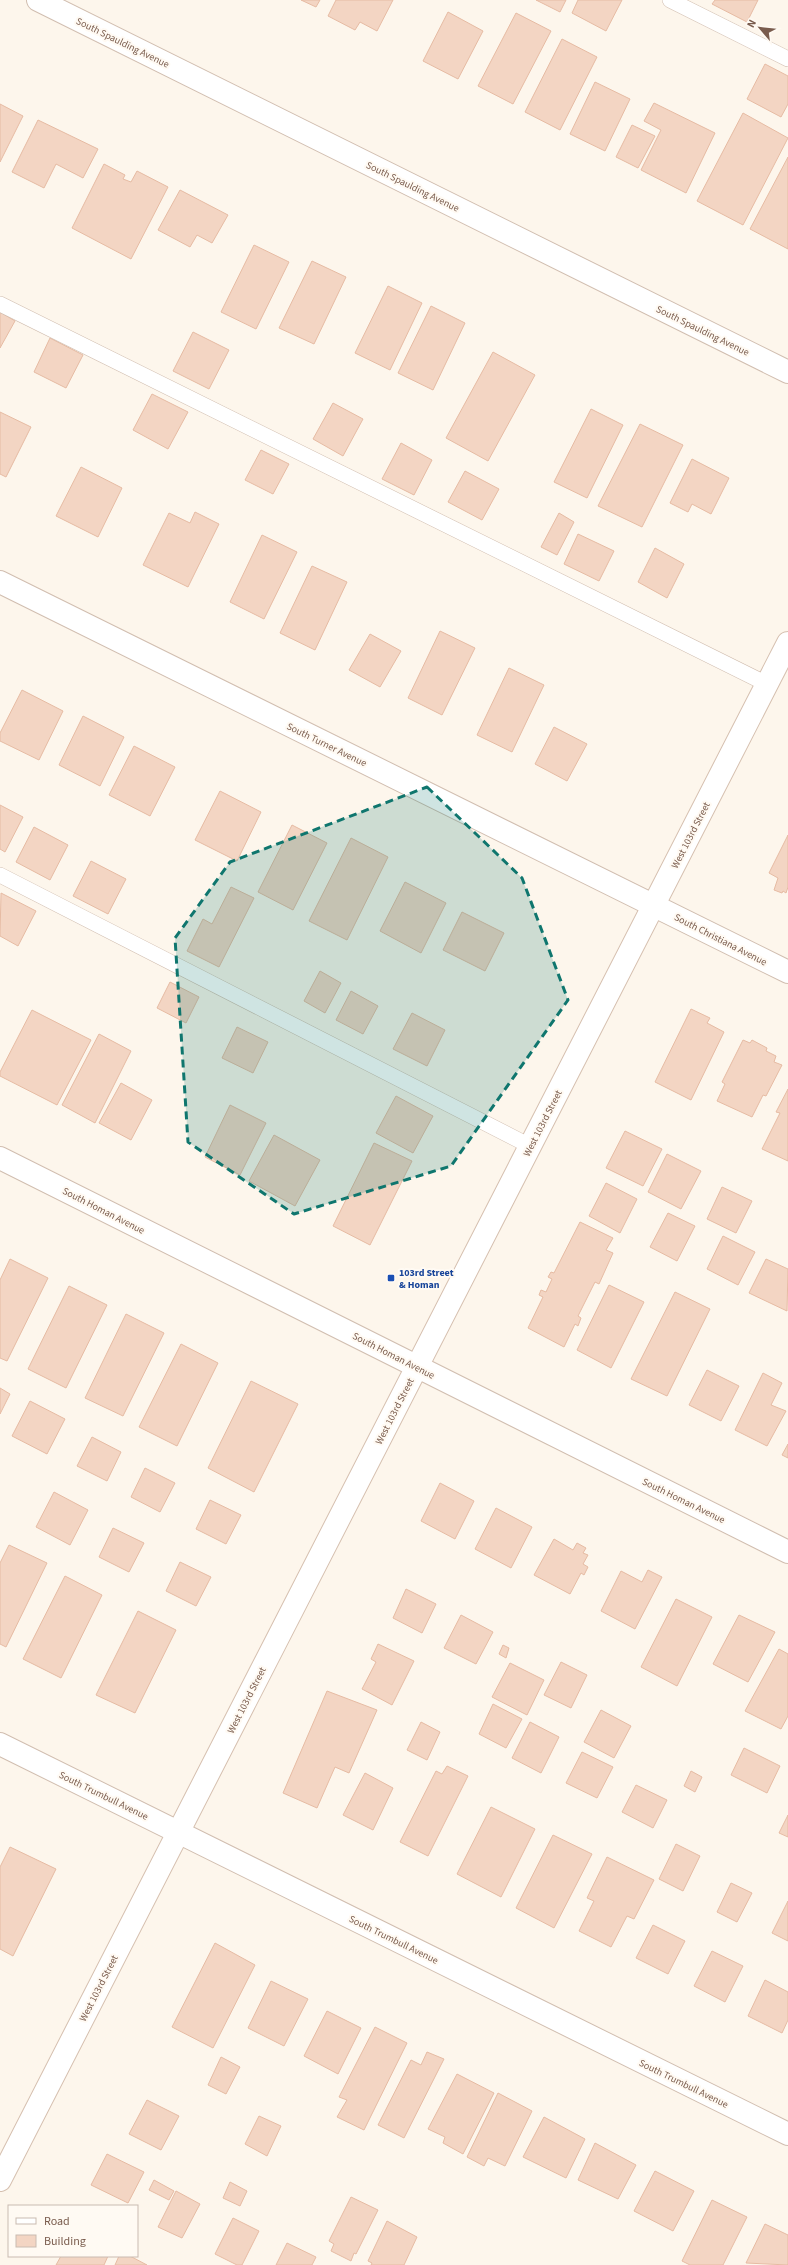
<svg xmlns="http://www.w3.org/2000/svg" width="788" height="2265" viewBox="0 0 788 2265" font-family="'Source Sans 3',sans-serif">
  <rect width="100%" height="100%" fill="#fdf6ec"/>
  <g fill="#f3d5c3" stroke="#e6bba3">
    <path d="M 301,0 L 320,0 L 316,7 Z"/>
    <path d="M 336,0 L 393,0 L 377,31 L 360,22 L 355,30 L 328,16 Z"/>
    <path d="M 536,0 L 566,0 L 560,12 Z"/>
    <path d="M 578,0 L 622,0 L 606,31 L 572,13 Z"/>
    <path d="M 715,0 L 758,0 L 747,22 L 712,4 Z"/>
    <path d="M 448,12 L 483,31 L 458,79 L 423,61 Z"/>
    <path d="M 516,13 L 551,31 L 513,104 L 478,86 Z"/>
    <path d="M 562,39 L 597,57 L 560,130 L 525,112 Z"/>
    <path d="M 765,64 L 788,76 L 788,104 L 781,117 L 747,99 Z"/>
    <path d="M 595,82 L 630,99 L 605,151 L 570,134 Z"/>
    <path d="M 654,103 L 715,133 L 686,193 L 641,170 L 661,130 L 644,121 Z"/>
    <path d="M 0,104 L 23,116 L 0,162 Z"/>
    <path d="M 743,113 L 788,138 L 743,225 L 697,201 Z"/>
    <path d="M 38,120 L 98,149 L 83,178 L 56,164 L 44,188 L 12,172 Z"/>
    <path d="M 632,125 L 655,136 L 638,168 L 616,157 Z"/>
    <path d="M 788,157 L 788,249 L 750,229 Z"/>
    <path d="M 104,164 L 125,175 L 123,179 L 131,182 L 137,171 L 168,187 L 131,259 L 72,228 Z"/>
    <path d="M 180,190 L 228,215 L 212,243 L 197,235 L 190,247 L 158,230 Z"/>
    <path d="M 254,245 L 289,262 L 256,329 L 221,312 Z"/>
    <path d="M 312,261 L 346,277 L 314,344 L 279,328 Z"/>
    <path d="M 388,286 L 422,303 L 390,370 L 355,353 Z"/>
    <path d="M 431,306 L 465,323 L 433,390 L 398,373 Z"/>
    <path d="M 0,312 L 15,321 L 0,348 Z"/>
    <path d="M 193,332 L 229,350 L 209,389 L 173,371 Z"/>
    <path d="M 50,338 L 83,355 L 66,388 L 34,372 Z"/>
    <path d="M 493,352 L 535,375 L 488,461 L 446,438 Z"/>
    <path d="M 152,394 L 188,412 L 168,449 L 133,430 Z"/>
    <path d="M 333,403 L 363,419 L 343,456 L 313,439 Z"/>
    <path d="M 591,409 L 623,425 L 587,498 L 554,482 Z"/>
    <path d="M 0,412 L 31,427 L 6,477 L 0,474 Z"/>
    <path d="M 640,424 L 683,445 L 642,527 L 598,506 Z"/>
    <path d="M 401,443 L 432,460 L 414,495 L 382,479 Z"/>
    <path d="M 261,450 L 289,464 L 273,494 L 245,480 Z"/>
    <path d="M 692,459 L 729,478 L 711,514 L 692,504 L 688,512 L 670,503 Z"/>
    <path d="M 81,467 L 122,488 L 98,537 L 56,516 Z"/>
    <path d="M 465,471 L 499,489 L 482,520 L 448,502 Z"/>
    <path d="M 195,512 L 219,524 L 188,587 L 143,565 L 169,513 L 190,523 Z"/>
    <path d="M 559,513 L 574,522 L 557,555 L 541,547 Z"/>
    <path d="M 578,534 L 614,551 L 599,581 L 564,564 Z"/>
    <path d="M 262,535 L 297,552 L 264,619 L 230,602 Z"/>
    <path d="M 655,548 L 684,564 L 667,598 L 638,582 Z"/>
    <path d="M 312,566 L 347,582 L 315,650 L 280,633 Z"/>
    <path d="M 440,631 L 475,648 L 442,715 L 408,698 Z"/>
    <path d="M 370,634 L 401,651 L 380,687 L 349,670 Z"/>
    <path d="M 509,668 L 544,685 L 512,752 L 477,735 Z"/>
    <path d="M 22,690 L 63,711 L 39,760 L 0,741 L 0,733 Z"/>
    <path d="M 83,716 L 124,737 L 100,786 L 59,765 Z"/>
    <path d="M 554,727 L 587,744 L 567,781 L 535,764 Z"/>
    <path d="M 134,746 L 175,767 L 150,816 L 109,795 Z"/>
    <path d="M 220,791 L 261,812 L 237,861 L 195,840 Z"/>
    <path d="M 0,805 L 23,817 L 5,852 L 0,849 Z"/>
    <path d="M 292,825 L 327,843 L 293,910 L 258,892 Z"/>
    <path d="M 34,827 L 68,845 L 50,880 L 16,862 Z"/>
    <path d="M 788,835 L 788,887 L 786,893 L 783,891 L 782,893 L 774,890 L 778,878 L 769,873 Z"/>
    <path d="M 351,838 L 388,857 L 347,940 L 309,921 Z"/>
    <path d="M 91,861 L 126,879 L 108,914 L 73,896 Z"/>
    <path d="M 405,882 L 446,903 L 421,953 L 380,931 Z"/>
    <path d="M 231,887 L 254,898 L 219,967 L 187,951 L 203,919 L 212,924 Z"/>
    <path d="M 1,893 L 36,911 L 18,946 L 0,936 Z"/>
    <path d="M 462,912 L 504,933 L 485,971 L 443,950 Z"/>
    <path d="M 320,971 L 341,983 L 325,1013 L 304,1001 Z"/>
    <path d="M 170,982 L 199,997 L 186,1023 L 157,1008 Z"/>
    <path d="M 351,991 L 378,1006 L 363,1034 L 336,1020 Z"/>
    <path d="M 691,1009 L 710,1018 L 707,1023 L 724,1032 L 691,1100 L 655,1082 Z"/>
    <path d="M 32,1010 L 91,1040 L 57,1105 L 0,1076 L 0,1072 Z"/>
    <path d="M 412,1013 L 445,1030 L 427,1066 L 393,1049 Z"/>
    <path d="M 237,1027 L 268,1042 L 253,1073 L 222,1058 Z"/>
    <path d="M 99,1034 L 131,1051 L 95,1123 L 62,1105 Z"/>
    <path d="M 743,1040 L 750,1043 L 752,1040 L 767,1048 L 766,1051 L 776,1056 L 774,1062 L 782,1065 L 766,1096 L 763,1095 L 752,1117 L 717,1101 L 725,1084 L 722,1082 Z"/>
    <path d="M 121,1083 L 152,1100 L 131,1140 L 99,1123 Z"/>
    <path d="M 788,1089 L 788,1161 L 762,1149 L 780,1113 L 776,1112 Z"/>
    <path d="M 396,1096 L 433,1116 L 413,1153 L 376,1133 Z"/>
    <path d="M 230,1105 L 266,1123 L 240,1175 L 205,1157 Z"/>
    <path d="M 625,1131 L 662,1149 L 643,1186 L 606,1168 Z"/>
    <path d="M 274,1135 L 320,1160 L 295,1206 L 249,1181 Z"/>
    <path d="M 374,1143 L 412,1161 L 370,1245 L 333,1226 Z"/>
    <path d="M 667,1154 L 701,1171 L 681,1209 L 648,1192 Z"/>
    <path d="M 606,1183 L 637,1199 L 620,1233 L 589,1216 Z"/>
    <path d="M 722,1187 L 752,1201 L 736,1233 L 707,1219 Z"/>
    <path d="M 668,1213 L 695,1226 L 677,1261 L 650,1247 Z"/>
    <path d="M 580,1222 L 613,1238 L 606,1250 L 613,1253 L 599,1284 L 595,1282 L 578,1316 L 581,1318 L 578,1326 L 575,1324 L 564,1347 L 528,1328 L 543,1297 L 539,1295 L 541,1290 L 546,1292 L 552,1279 L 548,1277 L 551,1272 L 554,1273 Z"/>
    <path d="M 723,1236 L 755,1252 L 738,1285 L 707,1269 Z"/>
    <path d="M 10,1259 L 48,1278 L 7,1361 L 0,1358 L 0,1280 Z"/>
    <path d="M 766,1259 L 788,1269 L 787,1311 L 749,1293 Z"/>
    <path d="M 609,1285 L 644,1302 L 611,1368 L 577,1350 Z"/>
    <path d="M 69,1286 L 107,1305 L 66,1388 L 28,1369 Z"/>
    <path d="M 675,1292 L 710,1309 L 667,1396 L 631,1379 Z"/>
    <path d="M 126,1314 L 164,1333 L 123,1416 L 85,1398 Z"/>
    <path d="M 181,1344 L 218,1363 L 177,1446 L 139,1427 Z"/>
    <path d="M 707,1370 L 739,1386 L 721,1421 L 689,1405 Z"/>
    <path d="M 763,1373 L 782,1383 L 771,1405 L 786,1411 L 767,1446 L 735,1430 Z"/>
    <path d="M 251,1381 L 298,1404 L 254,1492 L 208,1468 Z"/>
    <path d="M 0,1388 L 10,1394 L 0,1414 Z"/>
    <path d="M 30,1401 L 65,1419 L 47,1454 L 12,1436 Z"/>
    <path d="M 92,1437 L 121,1452 L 107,1481 L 77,1466 Z"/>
    <path d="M 788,1444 L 788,1458 L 782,1455 Z"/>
    <path d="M 145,1468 L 175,1483 L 160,1512 L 131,1497 Z"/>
    <path d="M 440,1483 L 474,1501 L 455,1539 L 421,1521 Z"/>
    <path d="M 54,1492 L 88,1510 L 70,1545 L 36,1527 Z"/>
    <path d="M 210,1500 L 241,1515 L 226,1544 L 196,1529 Z"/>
    <path d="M 496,1508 L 532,1527 L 511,1568 L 475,1549 Z"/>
    <path d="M 113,1528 L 144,1543 L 129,1572 L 99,1557 Z"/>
    <path d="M 554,1539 L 573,1550 L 577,1543 L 586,1548 L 583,1553 L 588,1555 L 583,1564 L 588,1567 L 584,1575 L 581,1573 L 570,1594 L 534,1575 Z"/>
    <path d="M 9,1545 L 47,1563 L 6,1647 L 0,1644 L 0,1563 Z"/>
    <path d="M 180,1562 L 211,1577 L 196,1606 L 166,1591 Z"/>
    <path d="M 648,1570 L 662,1577 L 635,1629 L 601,1611 L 621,1571 L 642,1582 Z"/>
    <path d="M 65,1576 L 102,1595 L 61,1678 L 23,1659 Z"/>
    <path d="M 406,1589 L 436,1604 L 422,1633 L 393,1618 Z"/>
    <path d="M 676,1599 L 712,1617 L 677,1686 L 641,1667 Z"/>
    <path d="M 138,1611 L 176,1630 L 135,1713 L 96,1695 Z"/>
    <path d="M 461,1615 L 493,1632 L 476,1664 L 444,1648 Z"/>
    <path d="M 739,1615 L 775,1632 L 748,1682 L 713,1664 Z"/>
    <path d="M 378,1644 L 414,1661 L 392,1705 L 362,1689 L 376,1662 L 371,1659 Z"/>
    <path d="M 503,1645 L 509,1648 L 506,1658 L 499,1654 Z"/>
    <path d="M 779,1649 L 788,1654 L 788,1716 L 781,1729 L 745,1711 Z"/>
    <path d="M 561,1662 L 587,1675 L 571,1708 L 544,1695 Z"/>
    <path d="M 510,1663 L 544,1680 L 527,1715 L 492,1697 Z"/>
    <path d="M 327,1691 L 377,1710 L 349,1773 L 335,1767 L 317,1808 L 283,1793 Z"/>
    <path d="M 493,1704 L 522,1719 L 506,1748 L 479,1734 Z"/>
    <path d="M 601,1710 L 631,1726 L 614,1758 L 584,1742 Z"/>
    <path d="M 421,1722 L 440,1732 L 427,1760 L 407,1750 Z"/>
    <path d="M 530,1722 L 559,1737 L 541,1773 L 512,1758 Z"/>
    <path d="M 744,1748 L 780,1766 L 767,1793 L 731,1775 Z"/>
    <path d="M 582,1752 L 613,1767 L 597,1798 L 566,1783 Z"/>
    <path d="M 447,1766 L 468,1776 L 428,1856 L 400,1842 L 436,1771 L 442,1774 Z"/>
    <path d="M 691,1771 L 702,1777 L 695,1792 L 684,1786 Z"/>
    <path d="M 365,1773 L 393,1788 L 373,1830 L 343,1815 Z"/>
    <path d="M 636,1785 L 667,1800 L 653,1828 L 622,1812 Z"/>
    <path d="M 491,1807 L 535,1829 L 501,1897 L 457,1874 Z"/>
    <path d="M 788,1815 L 788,1837 L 779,1833 Z"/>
    <path d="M 553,1835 L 592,1854 L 554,1928 L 516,1908 Z"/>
    <path d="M 676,1844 L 700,1856 L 683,1891 L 659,1879 Z"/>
    <path d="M 10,1847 L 56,1869 L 13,1956 L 0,1949 L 0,1867 Z"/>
    <path d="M 607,1857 L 654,1880 L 634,1919 L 627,1916 L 611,1947 L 579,1931 L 594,1901 L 587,1898 Z"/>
    <path d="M 731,1883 L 752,1893 L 737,1922 L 717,1912 Z"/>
    <path d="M 788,1901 L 788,1941 L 772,1933 Z"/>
    <path d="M 653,1925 L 685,1941 L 668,1974 L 636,1958 Z"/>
    <path d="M 215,1943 L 255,1965 L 213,2048 L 172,2027 Z"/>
    <path d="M 712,1951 L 743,1966 L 725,2002 L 694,1986 Z"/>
    <path d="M 765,1980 L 788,1992 L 788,2020 L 782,2033 L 748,2016 Z"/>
    <path d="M 271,1981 L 308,1999 L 284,2046 L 248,2028 Z"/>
    <path d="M 327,2011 L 361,2028 L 338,2074 L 304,2056 Z"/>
    <path d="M 375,2027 L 407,2043 L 364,2130 L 337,2117 L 347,2100 L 339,2097 Z"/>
    <path d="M 427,2052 L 444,2059 L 404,2138 L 378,2125 L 411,2060 L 421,2065 Z"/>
    <path d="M 221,2057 L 240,2067 L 226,2094 L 208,2085 Z"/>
    <path d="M 457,2074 L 494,2093 L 463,2154 L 443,2143 L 445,2137 L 428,2129 Z"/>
    <path d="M 498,2093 L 532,2111 L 505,2166 L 488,2158 L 484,2166 L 467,2157 Z"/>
    <path d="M 147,2100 L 179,2116 L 161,2150 L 129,2134 Z"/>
    <path d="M 259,2116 L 281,2126 L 267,2156 L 245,2144 Z"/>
    <path d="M 544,2117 L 585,2139 L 566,2178 L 523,2157 Z"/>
    <path d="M 595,2143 L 636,2165 L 618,2199 L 578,2180 Z"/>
    <path d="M 107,2154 L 144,2172 L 128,2203 L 91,2185 Z"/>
    <path d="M 655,2171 L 694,2191 L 673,2231 L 634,2211 Z"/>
    <path d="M 154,2180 L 174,2191 L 169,2200 L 149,2190 Z"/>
    <path d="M 230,2182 L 247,2191 L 240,2206 L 223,2198 Z"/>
    <path d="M 176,2191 L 200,2204 L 182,2238 L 158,2227 Z"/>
    <path d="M 351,2197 L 378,2210 L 356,2254 L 354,2253 L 351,2261 L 331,2251 L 334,2244 L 329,2241 Z"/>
    <path d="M 712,2200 L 747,2217 L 723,2265 L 690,2265 L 682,2261 Z"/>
    <path d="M 233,2218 L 259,2231 L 242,2265 L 237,2265 L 215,2254 Z"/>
    <path d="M 387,2221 L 417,2237 L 404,2265 L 371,2265 L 372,2263 L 368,2261 Z"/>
    <path d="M 765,2224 L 788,2235 L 788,2265 L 746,2263 Z"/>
    <path d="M 287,2243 L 316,2257 L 312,2265 L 276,2265 Z"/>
    <path d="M 61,2256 L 108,2256 L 104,2265 L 56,2265 Z"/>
    <path d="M 119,2256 L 130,2256 L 147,2265 L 115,2265 Z"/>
  </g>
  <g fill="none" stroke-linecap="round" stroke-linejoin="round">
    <g stroke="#d1beb0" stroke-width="16">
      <g id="service">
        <path d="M 670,0 L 788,59"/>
        <path d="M 0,304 L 767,684"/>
        <path d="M 0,875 L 530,1146"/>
      </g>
    </g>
    <g stroke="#d1beb0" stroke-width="24">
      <g id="minor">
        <path d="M 38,0 L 788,372"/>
        <path d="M 0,582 L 788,972"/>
        <path d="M 0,1158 L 788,1552"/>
        <path d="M 0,1744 L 788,2134"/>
      </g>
    </g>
    <g stroke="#d6c0b0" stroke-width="24">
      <path id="secondary" d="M 0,2180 L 788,643"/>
    </g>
    <use href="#service" stroke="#fff" stroke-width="15"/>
    <use href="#minor" stroke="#fff" stroke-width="22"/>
    <use href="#secondary" stroke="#fff" stroke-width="22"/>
  </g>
  <path fill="#0f766e" fill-opacity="0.2" stroke="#0f766e" stroke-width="3" stroke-dasharray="8 5" stroke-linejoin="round" d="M 427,787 L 522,878 L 568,1000 L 451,1166 L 294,1214 L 188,1142 L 175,938 L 230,862 Z"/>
  <rect fill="#1a4fb4" stroke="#fffaf3" stroke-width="1.5" x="387" y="1274" width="8" height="8" rx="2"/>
  <g text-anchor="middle" stroke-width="4" stroke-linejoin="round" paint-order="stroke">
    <g font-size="10" fill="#7a5c4d" stroke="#fffaf3">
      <text transform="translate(123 42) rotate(26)" y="4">South Spaulding Avenue</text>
      <text transform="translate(413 186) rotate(26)" y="4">South Spaulding Avenue</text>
      <text transform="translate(703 330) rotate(26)" y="4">South Spaulding Avenue</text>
      <text transform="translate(327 744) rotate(26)" y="4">South Turner Avenue</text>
      <text transform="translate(690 835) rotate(-63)" y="4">West 103rd Street</text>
      <text transform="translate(721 939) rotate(27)" y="4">South Christiana Avenue</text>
      <text transform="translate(542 1123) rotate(-63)" y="4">West 103rd Street</text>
      <text transform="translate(104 1210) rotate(27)" y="4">South Homan Avenue</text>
      <text transform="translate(394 1355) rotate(27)" y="4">South Homan Avenue</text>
      <text transform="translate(394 1411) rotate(-63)" y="4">West 103rd Street</text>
      <text transform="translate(684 1500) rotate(26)" y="4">South Homan Avenue</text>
      <text transform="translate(246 1700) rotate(-63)" y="4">West 103rd Street</text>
      <text transform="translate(104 1795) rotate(26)" y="4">South Trumbull Avenue</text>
      <text transform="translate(394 1939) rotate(26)" y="4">South Trumbull Avenue</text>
      <text transform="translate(98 1988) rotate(-63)" y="4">West 103rd Street</text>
      <text transform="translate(684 2083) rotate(26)" y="4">South Trumbull Avenue</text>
    </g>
    <g font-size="10" font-weight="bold" fill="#164399" stroke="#fffaf3" text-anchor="start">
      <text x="399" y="1276">103rd Street<tspan x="399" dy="12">&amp; Homan</tspan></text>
    </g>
  </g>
  <rect x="8" y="2205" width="130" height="52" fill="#fffaf3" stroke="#cabbb1"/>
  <rect x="16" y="2218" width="20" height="6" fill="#ffffff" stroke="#cabbb1"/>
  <text x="44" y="2225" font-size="12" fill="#7a5c4d">Road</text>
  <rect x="16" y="2235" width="20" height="12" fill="#f3d5c3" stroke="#cabbb1"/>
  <text x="44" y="2245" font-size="12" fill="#7a5c4d">Building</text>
  <g transform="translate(760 28) rotate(298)" stroke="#fffaf3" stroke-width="3" paint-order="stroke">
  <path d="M0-3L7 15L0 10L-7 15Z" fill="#7a5c4d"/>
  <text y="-6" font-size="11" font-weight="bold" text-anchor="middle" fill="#7a5c4d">N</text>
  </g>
</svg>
